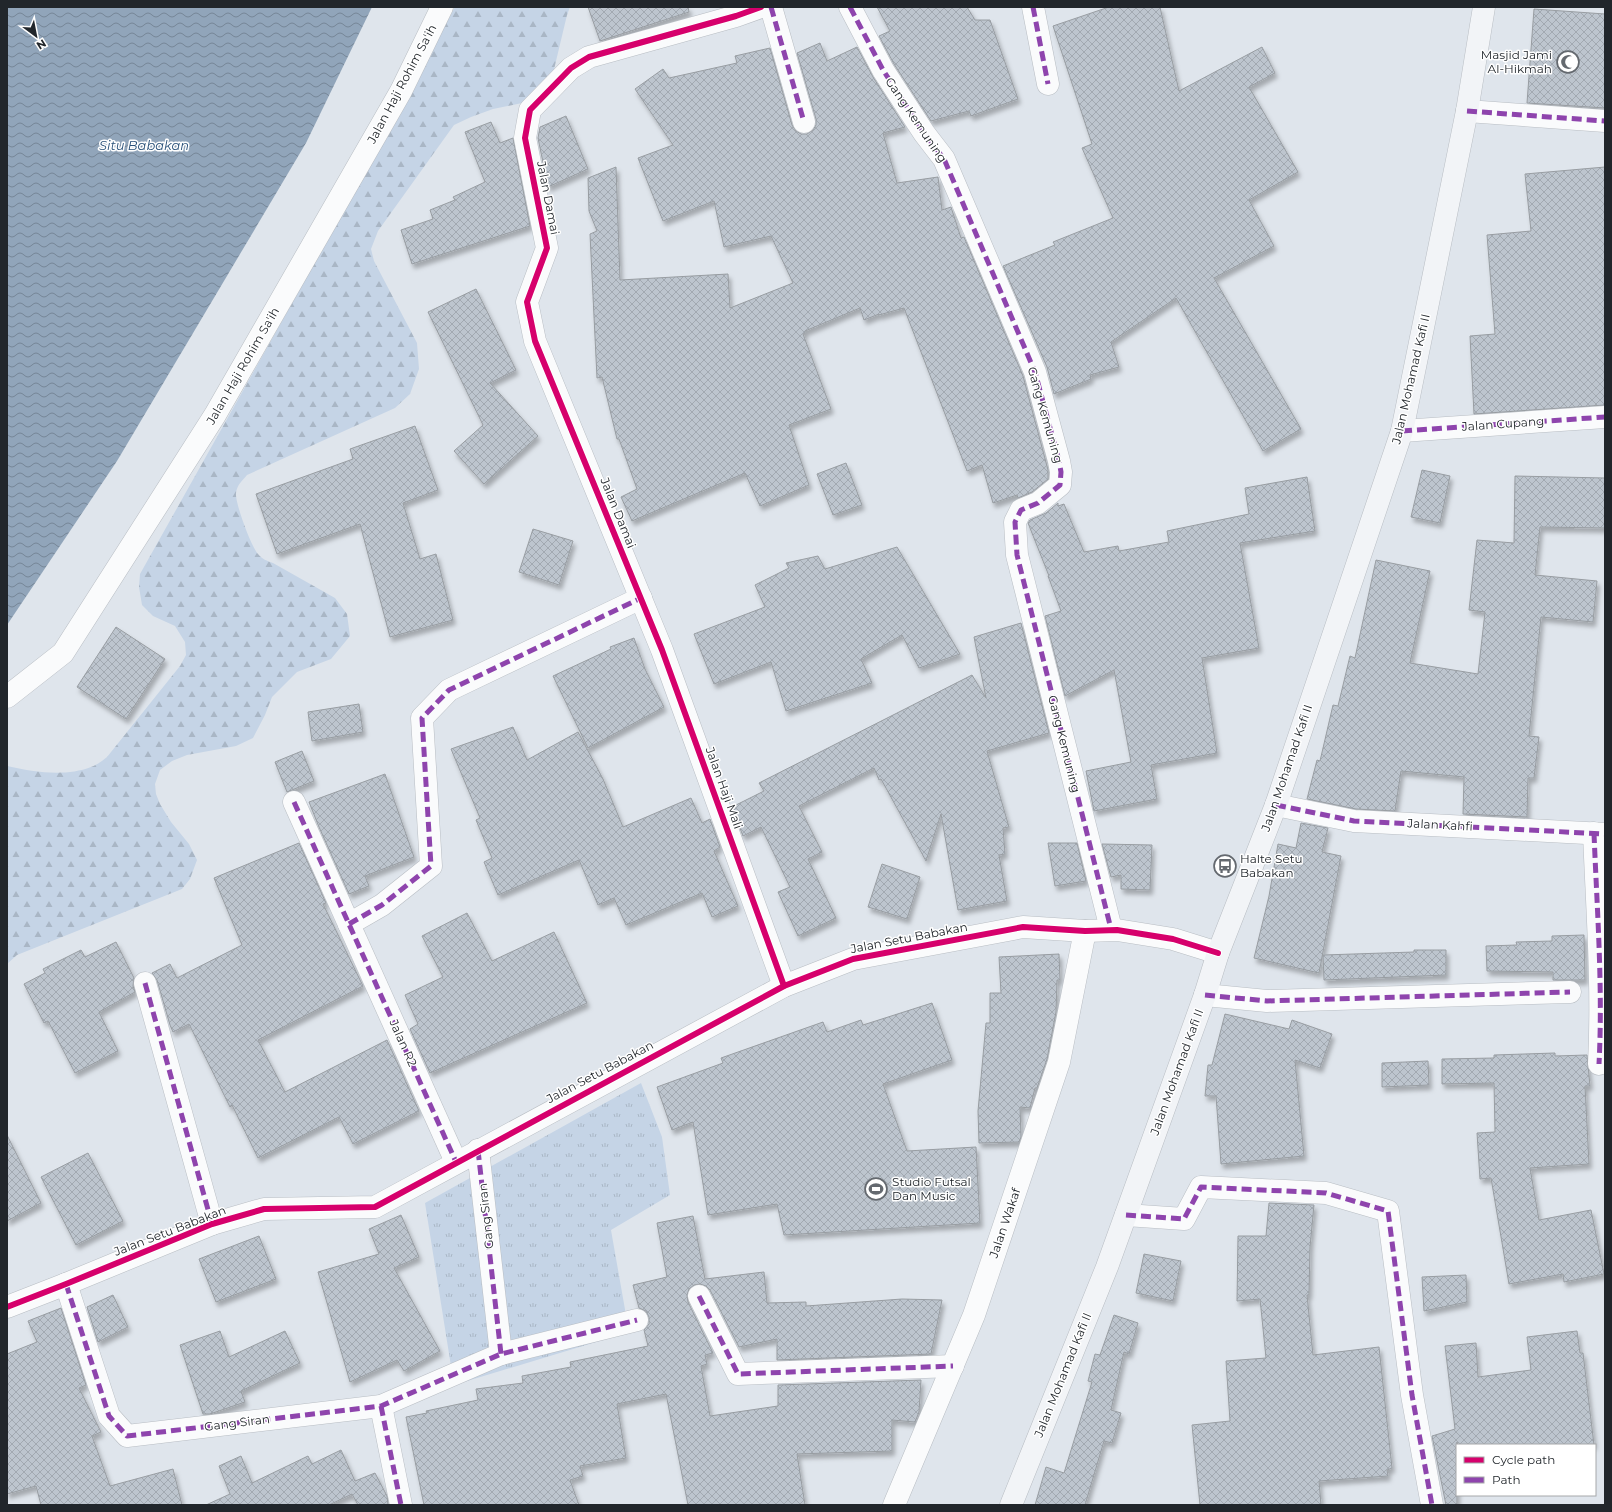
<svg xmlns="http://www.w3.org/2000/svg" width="1612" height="1512" viewBox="0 0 1612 1512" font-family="Montserrat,sans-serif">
  <defs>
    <pattern id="grass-tufts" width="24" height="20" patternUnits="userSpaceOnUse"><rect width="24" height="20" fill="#c5d4e6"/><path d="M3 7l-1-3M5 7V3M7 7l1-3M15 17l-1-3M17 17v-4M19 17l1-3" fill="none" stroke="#a9b6c5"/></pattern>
    <pattern id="forest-firs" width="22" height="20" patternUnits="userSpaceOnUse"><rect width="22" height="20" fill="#c5d4e6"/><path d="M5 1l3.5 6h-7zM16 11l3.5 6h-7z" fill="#a9b6c5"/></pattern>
    <pattern id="water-waves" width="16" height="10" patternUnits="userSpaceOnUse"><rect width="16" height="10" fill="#91a5ba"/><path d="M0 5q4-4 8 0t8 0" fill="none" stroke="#768697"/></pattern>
    <pattern id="building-cross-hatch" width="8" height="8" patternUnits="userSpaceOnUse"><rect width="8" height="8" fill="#bdc5ce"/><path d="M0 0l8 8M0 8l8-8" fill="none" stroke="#a2a9b1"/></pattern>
    <filter id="shadow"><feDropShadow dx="2.5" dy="4.5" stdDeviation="2" flood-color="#0004"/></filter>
  </defs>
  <rect width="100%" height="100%" fill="#dfe5ec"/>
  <path fill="url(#grass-tufts)" d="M 641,1083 L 662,1137 L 670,1195 L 611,1230 L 629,1332 L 454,1385 L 425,1203 Z"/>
  <path fill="url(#forest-firs)" d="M 455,7 L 570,7 L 567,15 L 551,82 L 522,103 L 493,109 L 471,117 L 454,125 L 378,231 L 371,249 L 374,261 L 417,343 L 419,369 L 410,394 L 395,408 L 247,475 C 242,481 237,485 236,493 C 235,503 251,546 258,554 C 262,559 267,561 273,563 L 335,598 L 347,614 L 350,636 L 331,659 L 297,672 L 272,697 L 265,715 L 253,738 L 236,746 L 187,755 L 172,761 L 160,770 L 155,784 L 156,794 L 160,804 L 171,822 L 189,844 L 197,860 L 190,879 L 182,889 L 17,955 L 7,964 L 7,766 C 34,772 65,777 91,767 C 97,765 102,761 107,757 L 180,666 L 186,655 L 185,642 L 175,626 L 153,616 L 142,605 L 139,587 L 140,574 L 327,241 Z"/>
  <path fill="url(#water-waves)" d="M 7,7 L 372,7 L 306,143 L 117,461 L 7,625 Z"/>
  <g fill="url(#building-cross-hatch)" stroke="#989da2" filter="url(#shadow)">
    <path d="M 588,7 L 688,7 L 689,12 L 600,41 Z"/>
    <path d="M 877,7 L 967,7 L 975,20 L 990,20 L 1018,99 L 971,116 L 969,111 L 931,121 L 894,64 L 879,36 L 890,31 Z"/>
    <path d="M 1109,7 L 1160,7 L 1179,91 L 1262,47 L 1275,73 L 1249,87 L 1298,172 L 1249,200 L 1274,246 L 1214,278 L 1301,429 L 1263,451 L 1176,298 L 1111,342 L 1119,367 L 1090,375 L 1091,379 L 1054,394 L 1047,367 L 1003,266 L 1055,245 L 1053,242 L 1113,218 L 1082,148 L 1092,144 L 1053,26 Z"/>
    <path d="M 1534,9 L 1605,14 L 1605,108 L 1527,103 Z"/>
    <path d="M 820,43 L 827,61 L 857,47 L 873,77 L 905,127 L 883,133 L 897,183 L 938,177 L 942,210 L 951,207 L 961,238 L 964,237 L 1023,376 L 1048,470 L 1048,479 L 1032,492 L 1018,498 L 1017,495 L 993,503 L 982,465 L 967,471 L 904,308 L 879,315 L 879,314 L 864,320 L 860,308 L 805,331 L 805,333 L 803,334 L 831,409 L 789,425 L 809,485 L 760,506 L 745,473 L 632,521 L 621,497 L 637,489 L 619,439 L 617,439 L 602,377 L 597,378 L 590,234 L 597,231 L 589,211 L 588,178 L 616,167 L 620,280 L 728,274 L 730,308 L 793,283 L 771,236 L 724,247 L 714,201 L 663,221 L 638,158 L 673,145 L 635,89 L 663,69 L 669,78 L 737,63 L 735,56 L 770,48 L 792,125 L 796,131 L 801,134 L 807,134 L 813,130 L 816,125 L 816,119 L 797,53 Z"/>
    <path d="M 566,116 L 588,169 L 548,187 L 538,138 L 540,127 Z"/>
    <path d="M 491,122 L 500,143 L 513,138 L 530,226 L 412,264 L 401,230 L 433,219 L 430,210 L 455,200 L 453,197 L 485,182 L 465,132 Z"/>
    <path d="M 1605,167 L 1605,405 L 1474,414 L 1470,336 L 1495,334 L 1487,235 L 1531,231 L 1525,174 Z"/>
    <path d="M 476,289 L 516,370 L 490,383 L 538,436 L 484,484 L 454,451 L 483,425 L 428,312 Z"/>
    <path d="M 415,426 L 438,490 L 403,503 L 420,559 L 436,554 L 453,620 L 390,637 L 360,524 L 277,554 L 256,494 L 353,459 L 350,449 Z"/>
    <path d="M 846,463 L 862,505 L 833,515 L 817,474 Z"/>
    <path d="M 1422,470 L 1450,476 L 1440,523 L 1411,517 Z"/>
    <path d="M 1515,476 L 1605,478 L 1605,528 L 1540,527 L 1535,575 L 1597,581 L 1593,622 L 1541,617 L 1529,736 L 1539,737 L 1534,778 L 1528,778 L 1527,817 L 1463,814 L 1464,777 L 1401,771 L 1395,811 L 1356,809 L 1307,799 L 1317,760 L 1320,761 L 1333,705 L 1338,706 L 1350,656 L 1355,658 L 1376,560 L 1430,571 L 1410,663 L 1478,674 L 1485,612 L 1469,610 L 1477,540 L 1514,543 Z"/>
    <path d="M 1307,477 L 1315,531 L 1240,543 L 1259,648 L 1202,658 L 1217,753 L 1151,765 L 1157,799 L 1094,811 L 1086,771 L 1131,762 L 1114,670 L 1065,696 L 1045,616 L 1061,611 L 1048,576 L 1049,576 L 1028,523 L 1030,520 L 1046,513 L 1058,503 L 1058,506 L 1064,504 L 1084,552 L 1118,546 L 1119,551 L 1169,542 L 1167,531 L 1249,514 L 1245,488 Z"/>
    <path d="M 533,529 L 573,541 L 559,585 L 519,572 Z"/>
    <path d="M 897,547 L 960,654 L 919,668 L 902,635 L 861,659 L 872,683 L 786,711 L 771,662 L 714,684 L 694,634 L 765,607 L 755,585 L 789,568 L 786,563 L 818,556 L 825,569 Z"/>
    <path d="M 1021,623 L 1049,733 L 987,751 L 1009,827 L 1003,828 L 1005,854 L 999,855 L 1007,901 L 958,910 L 941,814 L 926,861 L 881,779 L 879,780 L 874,768 L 799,806 L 822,852 L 808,859 L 836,918 L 798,936 L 778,892 L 790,887 L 761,827 L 743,836 L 732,807 L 764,791 L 759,783 L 972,675 L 986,698 L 974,637 Z"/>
    <path d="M 116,627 L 165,659 L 126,719 L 77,687 Z"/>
    <path d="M 634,638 L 645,669 L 664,707 L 588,748 L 553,676 L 611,649 L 610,647 Z"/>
    <path d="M 359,704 L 363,732 L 312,741 L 308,712 Z"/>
    <path d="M 513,727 L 527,760 L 578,732 L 603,779 L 623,827 L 691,798 L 702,823 L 710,819 L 720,847 L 714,851 L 738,906 L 712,917 L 702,893 L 626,925 L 614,898 L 598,905 L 579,860 L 498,895 L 484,862 L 492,858 L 476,820 L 480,818 L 451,749 Z"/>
    <path d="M 302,751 L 314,781 L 287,792 L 275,762 Z"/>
    <path d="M 385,774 L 414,857 L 365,876 L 369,886 L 349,894 L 319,827 L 309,802 Z"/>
    <path d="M 1301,823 L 1328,828 L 1322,852 L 1341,856 L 1319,973 L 1254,958 L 1269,896 L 1278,844 L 1296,848 Z"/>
    <path d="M 299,843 L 326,903 L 323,904 L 363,986 L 258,1040 L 285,1092 L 387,1040 L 419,1111 L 353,1144 L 339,1117 L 258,1158 L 232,1105 L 230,1107 L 189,1024 L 173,1032 L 170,1025 L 157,980 L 152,973 L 170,964 L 177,978 L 242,945 L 214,878 Z"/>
    <path d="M 1048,843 L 1077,843 L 1086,881 L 1055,886 Z"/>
    <path d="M 1102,844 L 1152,845 L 1150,890 L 1121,889 L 1121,875 L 1111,877 Z"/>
    <path d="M 882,864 L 920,877 L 907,919 L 868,907 Z"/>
    <path d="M 467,913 L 492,961 L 554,932 L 587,1003 L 430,1073 L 410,1029 L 418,1024 L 405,995 L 443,977 L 422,936 Z"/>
    <path d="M 1584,935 L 1585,980 L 1553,980 L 1553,972 L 1487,971 L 1486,946 L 1517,945 L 1516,942 L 1552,941 L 1552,936 Z"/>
    <path d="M 116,942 L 134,978 L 133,986 L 135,992 L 99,1012 L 118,1051 L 75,1073 L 48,1021 L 44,1023 L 24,984 L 45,973 L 43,969 L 81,950 L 85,957 Z"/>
    <path d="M 1414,950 L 1446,950 L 1446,975 L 1324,980 L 1323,955 L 1414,952 Z"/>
    <path d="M 1059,954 L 1060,980 L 1057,980 L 1056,1012 L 1047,1059 L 1037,1088 L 1035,1088 L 1030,1108 L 1020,1107 L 1021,1137 L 1019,1142 L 979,1143 L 978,1111 L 986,1023 L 990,1023 L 990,993 L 1001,993 L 999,957 Z"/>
    <path d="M 932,1003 L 952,1060 L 883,1084 L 907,1151 L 976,1147 L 980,1223 L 784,1235 L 777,1204 L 708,1215 L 693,1122 L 672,1130 L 657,1087 L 723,1063 L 721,1058 L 823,1022 L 827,1032 L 861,1020 L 863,1025 Z"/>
    <path d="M 1225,1014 L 1289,1029 L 1292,1020 L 1332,1034 L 1320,1068 L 1295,1060 L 1304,1156 L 1221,1164 L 1216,1096 L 1205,1096 L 1208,1065 L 1212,1065 Z"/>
    <path d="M 1555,1053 L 1555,1056 L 1587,1055 L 1590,1086 L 1585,1086 L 1589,1164 L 1530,1168 L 1539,1220 L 1591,1210 L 1604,1274 L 1564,1282 L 1563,1274 L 1509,1284 L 1491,1178 L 1480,1179 L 1477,1133 L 1495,1132 L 1494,1083 L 1442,1084 L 1442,1059 L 1494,1058 L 1494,1055 Z"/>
    <path d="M 1428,1061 L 1429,1085 L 1382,1087 L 1382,1063 Z"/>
    <path d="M 7,1135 L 41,1203 L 7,1221 Z"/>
    <path d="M 88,1153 L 123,1221 L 76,1245 L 41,1177 Z"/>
    <path d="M 1269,1203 L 1314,1205 L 1310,1247 L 1309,1295 L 1307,1295 L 1313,1355 L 1379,1347 L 1392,1468 L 1387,1470 L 1388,1476 L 1319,1481 L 1321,1505 L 1200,1505 L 1192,1425 L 1230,1421 L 1226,1361 L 1266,1358 L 1260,1299 L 1237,1301 L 1238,1236 L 1266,1236 Z"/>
    <path d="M 401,1215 L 419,1257 L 394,1268 L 440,1351 L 404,1371 L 397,1360 L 350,1382 L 318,1272 L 379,1254 L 369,1229 Z"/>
    <path d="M 693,1216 L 705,1279 L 764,1272 L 767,1303 L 806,1302 L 806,1306 L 902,1299 L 942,1300 L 931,1354 L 777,1360 L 777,1339 L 739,1347 L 710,1290 L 706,1286 L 700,1284 L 694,1285 L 689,1289 L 687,1295 L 688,1302 L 713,1353 L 705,1355 L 707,1364 L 701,1366 L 710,1416 L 778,1406 L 778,1385 L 921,1380 L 919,1412 L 915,1422 L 892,1420 L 892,1451 L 797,1454 L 805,1505 L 688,1505 L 666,1394 L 617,1404 L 626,1458 L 580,1466 L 583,1476 L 570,1480 L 579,1505 L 424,1505 L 406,1417 L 427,1413 L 426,1411 L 478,1400 L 476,1389 L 523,1383 L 522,1376 L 571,1367 L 570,1362 L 648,1346 L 644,1330 L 649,1324 L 649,1317 L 646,1311 L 639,1308 L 633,1285 L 667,1277 L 657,1223 Z"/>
    <path d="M 259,1236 L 276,1279 L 216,1302 L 199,1259 Z"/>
    <path d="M 1144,1254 L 1181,1261 L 1173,1301 L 1136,1293 Z"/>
    <path d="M 1466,1275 L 1467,1302 L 1424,1311 L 1422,1277 Z"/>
    <path d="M 113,1295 L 128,1327 L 98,1342 L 87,1307 Z"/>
    <path d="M 61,1308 L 86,1385 L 79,1388 L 101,1432 L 92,1436 L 110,1486 L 173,1469 L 182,1505 L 41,1505 L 36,1486 L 7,1494 L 7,1354 L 37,1342 L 28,1321 Z"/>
    <path d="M 1114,1315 L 1138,1323 L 1129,1354 L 1124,1352 L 1111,1410 L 1121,1413 L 1112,1443 L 1104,1441 L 1085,1505 L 1035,1505 L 1046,1467 L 1064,1473 L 1092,1382 L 1088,1381 L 1095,1354 L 1100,1355 Z"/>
    <path d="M 220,1331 L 229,1357 L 285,1331 L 300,1363 L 241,1391 L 245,1402 L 210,1414 L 203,1414 L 180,1345 Z"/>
    <path d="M 1577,1331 L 1580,1353 L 1583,1353 L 1594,1445 L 1457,1445 L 1457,1442 L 1457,1505 L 1446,1505 L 1432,1436 L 1455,1429 L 1445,1346 L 1476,1343 L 1478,1377 L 1531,1370 L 1527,1337 Z"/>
    <path d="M 341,1450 L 355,1481 L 375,1473 L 387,1496 L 388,1505 L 358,1505 L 352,1494 L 329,1505 L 206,1505 L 230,1494 L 219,1466 L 241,1456 L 252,1483 L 308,1456 L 312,1464 Z"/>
  </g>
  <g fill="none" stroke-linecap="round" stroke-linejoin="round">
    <g stroke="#b8bdc3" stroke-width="23">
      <g id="street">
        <path d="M 761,7 L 736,16 L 589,57 L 571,68 L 530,110 L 525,138 L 547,248 L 527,302 L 535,341 L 662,650 L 784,986"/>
        <path d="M 771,7 L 804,122"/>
        <path d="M 850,7 L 883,70 L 924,133 L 944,159 L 1035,372 L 1059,461 L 1061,472 L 1060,485 L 1038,503 L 1021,510 L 1015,522 L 1017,555 L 1111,929"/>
        <path d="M 1033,7 L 1048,84"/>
        <path d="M 1467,111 L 1605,121"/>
        <path d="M 1402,431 L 1605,417"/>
        <path d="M 7,697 L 63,653 L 215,415 L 401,91 L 442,7"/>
        <path d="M 294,802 L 456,1162"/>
        <path d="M 1276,805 L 1354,821 L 1605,834"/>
        <path d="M 1594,833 C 1597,910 1603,987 1599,1064"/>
        <path d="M 349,924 L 382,905 L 431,866 L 422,718 L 449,690 L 641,598"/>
        <path d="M 145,983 L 212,1224"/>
        <path d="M 1205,995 L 1267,1001 L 1570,992"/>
        <path d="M 478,1150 L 501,1354"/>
        <path d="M 1126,1215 L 1184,1219 L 1201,1187 L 1326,1193 L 1388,1211 L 1412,1395 L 1432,1505"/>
        <path d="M 66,1284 L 109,1416 L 127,1436 L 381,1406 L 501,1354 L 637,1320"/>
        <path d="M 699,1296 L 738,1374 L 953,1366"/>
        <path d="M 7,1307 L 66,1284 L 212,1224 L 264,1209 L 375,1207 L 784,986 L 853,959 L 1023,927 L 1085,931 L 1117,930 L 1173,939 L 1218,953"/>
        <path d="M 381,1406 L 401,1505"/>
        <path d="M 894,1505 L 974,1315 L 1059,1062 L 1085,931"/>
      </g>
    </g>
    <g stroke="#b8bdc3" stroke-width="23">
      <path id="secondary" d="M 1011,1505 L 1107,1267 L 1205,995 L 1218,953 L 1276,805 L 1402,431 L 1467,111 L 1484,7"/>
    </g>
    <use href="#street" stroke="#fafbfc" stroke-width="22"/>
    <use href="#secondary" stroke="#f2f4f7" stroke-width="22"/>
    <g stroke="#8e44ad" stroke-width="5" stroke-dasharray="10 5" stroke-linecap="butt">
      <path d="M 771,7 L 804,122"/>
      <path d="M 850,7 L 883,70 L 924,133 L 944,159 L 1035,372 L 1059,461 L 1061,472 L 1060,485 L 1038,503 L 1021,510 L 1015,522 L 1017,555 L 1111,929"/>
      <path d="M 1033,7 L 1048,84"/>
      <path d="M 1467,111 L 1605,121"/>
      <path d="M 1402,431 L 1605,417"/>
      <path d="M 294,802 L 456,1162"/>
      <path d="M 1276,805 L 1354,821 L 1605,834"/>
      <path d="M 1594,833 C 1597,910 1603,987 1599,1064"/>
      <path d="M 349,924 L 382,905 L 431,866 L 422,718 L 449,690 L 641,598"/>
      <path d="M 145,983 L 212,1224"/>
      <path d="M 1205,995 L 1267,1001 L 1570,992"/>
      <path d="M 478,1150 L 501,1354"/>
      <path d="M 1126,1215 L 1184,1219 L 1201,1187 L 1326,1193 L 1388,1211 L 1412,1395 L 1432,1505"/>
      <path d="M 66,1284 L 109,1416 L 127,1436 L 381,1406 L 501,1354 L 637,1320"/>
      <path d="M 699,1296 L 738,1374 L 953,1366"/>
      <path d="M 381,1406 L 401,1505"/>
    </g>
    <g stroke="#fff" stroke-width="8">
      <g id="cycleway">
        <path d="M 761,7 L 736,16 L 589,57 L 571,68 L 530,110 L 525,138 L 547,248 L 527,302 L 535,341 L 662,650 L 784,986"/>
        <path d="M 7,1307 L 66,1284 L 212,1224 L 264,1209 L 375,1207 L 784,986 L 853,959 L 1023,927 L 1085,931 L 1117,930 L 1173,939 L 1218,953"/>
      </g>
    </g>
    <use href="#cycleway" stroke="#d6006c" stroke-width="6"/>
  </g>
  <defs>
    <g id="mosque-ring" transform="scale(1.15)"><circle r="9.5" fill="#fff" stroke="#64696f" stroke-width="1.5"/><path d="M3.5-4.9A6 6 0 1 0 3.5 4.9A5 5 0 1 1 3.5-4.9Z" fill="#64696f"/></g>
    <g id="bus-ring" transform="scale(1.15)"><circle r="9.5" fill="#fff" stroke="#64696f" stroke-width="1.5"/><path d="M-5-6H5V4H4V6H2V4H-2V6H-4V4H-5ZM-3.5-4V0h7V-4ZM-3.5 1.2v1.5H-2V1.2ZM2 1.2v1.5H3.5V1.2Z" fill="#64696f"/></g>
    <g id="stadium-ring" transform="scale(1.15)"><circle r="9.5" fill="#fff" stroke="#64696f" stroke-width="1.5"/><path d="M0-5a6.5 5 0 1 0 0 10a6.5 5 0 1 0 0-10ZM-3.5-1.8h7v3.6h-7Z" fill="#64696f"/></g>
  </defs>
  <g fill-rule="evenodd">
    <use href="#mosque-ring" x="1568" y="62"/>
    <use href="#bus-ring" x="1225" y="866"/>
    <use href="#stadium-ring" x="876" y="1189"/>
  </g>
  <g text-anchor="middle" stroke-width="3" stroke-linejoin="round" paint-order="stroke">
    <g font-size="12" fill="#21262b" stroke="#fff" text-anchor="start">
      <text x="1552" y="59" text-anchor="end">Masjid Jami<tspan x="1552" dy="14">Al-Hikmah</tspan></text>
      <text x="1240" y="863">Halte Setu<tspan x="1240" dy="14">Babakan</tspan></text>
      <text x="892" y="1186">Studio Futsal<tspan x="892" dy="14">Dan Music</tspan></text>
    </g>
    <g font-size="12" fill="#21262b" stroke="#fff">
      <text transform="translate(402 84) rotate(-62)" y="4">Jalan Haji Rohim Sa'ih</text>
      <text transform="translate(916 120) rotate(56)" y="4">Gang Kemuning</text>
      <text transform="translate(548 198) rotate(79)" y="4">Jalan Damai</text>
      <text transform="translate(243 366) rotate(-60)" y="4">Jalan Haji Rohim Sa'ih</text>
      <text transform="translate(1411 379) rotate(-77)" y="4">Jalan Mohamad Kafi II</text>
      <text transform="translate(1045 415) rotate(74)" y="4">Gang Kemuning</text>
      <text transform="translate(1503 424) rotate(-4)" y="4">Jalan Cupang</text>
      <text transform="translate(618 513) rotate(68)" y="4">Jalan Damai</text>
      <text transform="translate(1064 744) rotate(76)" y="4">Gang Kemuning</text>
      <text transform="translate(1287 768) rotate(-71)" y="4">Jalan Mohamad Kafi II</text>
      <text transform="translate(724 788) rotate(70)" y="4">Jalan Haji Mali</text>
      <text transform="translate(1440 825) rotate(3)" y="4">Jalan Kahfi</text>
      <text transform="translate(909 938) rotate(-11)" y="4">Jalan Setu Babakan</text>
      <text transform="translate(403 1043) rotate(66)" y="4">Jalan R2</text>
      <text transform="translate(600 1072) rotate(-28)" y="4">Jalan Setu Babakan</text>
      <text transform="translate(1177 1072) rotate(-70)" y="4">Jalan Mohamad Kafi II</text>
      <text transform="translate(486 1216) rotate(-96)" y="4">Gang Siran</text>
      <text transform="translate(1005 1223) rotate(-71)" y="4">Jalan Wakaf</text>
      <text transform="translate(170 1231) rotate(-21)" y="4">Jalan Setu Babakan</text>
      <text transform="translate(1063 1375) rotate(-68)" y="4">Jalan Mohamad Kafi II</text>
      <text transform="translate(237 1423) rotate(-7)" y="4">Gang Siran</text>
    </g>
    <g font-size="13" font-style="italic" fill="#295179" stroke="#fff">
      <text x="144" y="150">Situ Babakan</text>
    </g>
  </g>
  <rect width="1612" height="1512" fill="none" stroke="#21262b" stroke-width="16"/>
  <rect x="1456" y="1444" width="140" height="52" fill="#ffffff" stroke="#a6a8aa"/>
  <rect x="1464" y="1457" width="20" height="6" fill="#d6006c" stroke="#a6a8aa"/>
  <text x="1492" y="1464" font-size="12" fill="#21262b">Cycle path</text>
  <rect x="1464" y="1477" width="20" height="6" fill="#8e44ad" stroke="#a6a8aa"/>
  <text x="1492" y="1484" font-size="12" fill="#21262b">Path</text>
  <g transform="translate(36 36) rotate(148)" stroke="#ffffff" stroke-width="3" paint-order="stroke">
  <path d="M0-3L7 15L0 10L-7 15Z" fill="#21262b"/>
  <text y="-6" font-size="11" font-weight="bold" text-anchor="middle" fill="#21262b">N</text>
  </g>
</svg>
